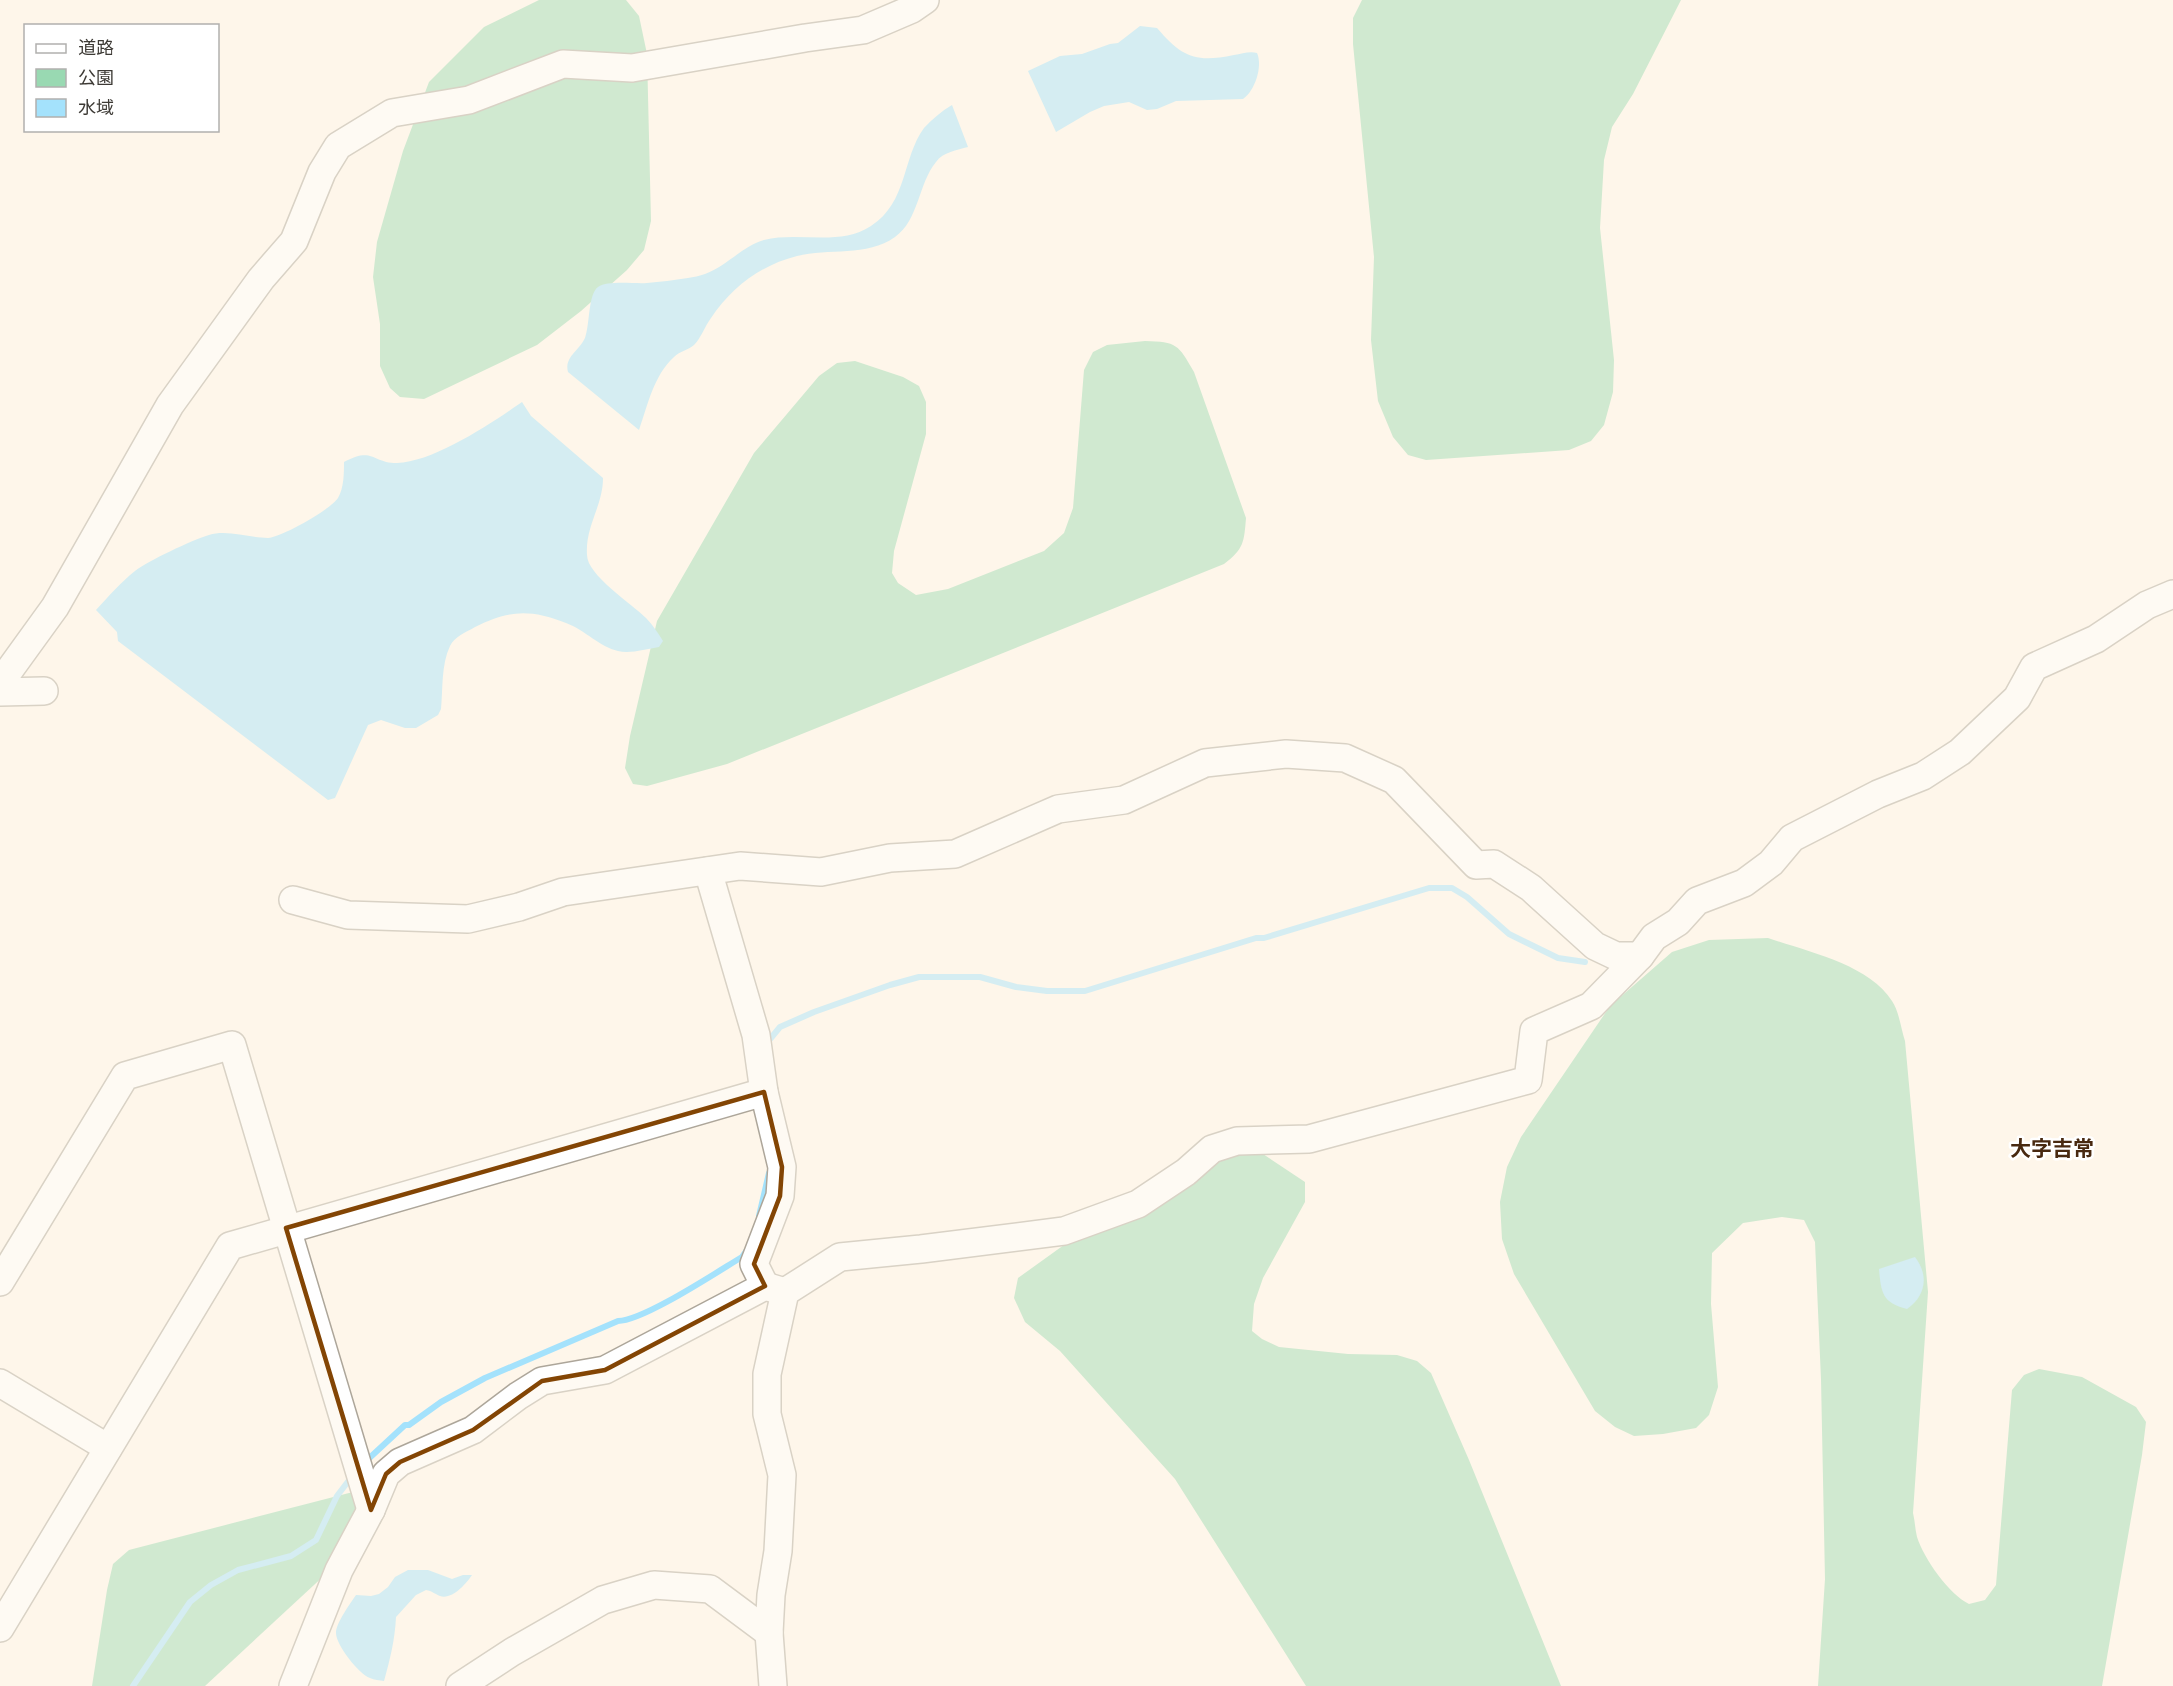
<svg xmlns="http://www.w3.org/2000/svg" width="2173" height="1686" viewBox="0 0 2173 1686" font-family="Arial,'Noto Sans JP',sans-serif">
  <rect width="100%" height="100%" fill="#fef6ea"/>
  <g fill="#99d9b2">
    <path d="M 539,0 L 626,0 L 639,16 L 647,54 L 651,221 L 644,250 L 627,270 L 581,311 L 537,345 L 424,399 L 400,397 L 390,388 L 380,366 L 380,324 L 373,277 L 377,242 L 403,151 L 429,82 L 484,27 Z"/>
    <path d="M 1362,0 L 1681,0 L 1633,94 L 1612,127 L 1604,160 L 1600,228 L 1614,360 L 1613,392 L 1604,425 L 1591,441 L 1569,450 L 1426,460 L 1408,455 L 1393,437 L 1378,401 L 1371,340 L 1374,257 L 1353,44 L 1353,18 Z"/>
    <path d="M 1145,341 C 1177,342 1178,344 1194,372 L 1246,518 C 1244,542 1244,549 1224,564 L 727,764 L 647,786 L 633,784 L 625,768 L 630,736 L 657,621 L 754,453 L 819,376 L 837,363 L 855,361 L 903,377 L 919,386 L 926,402 L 926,434 L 894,551 L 892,573 L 898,583 L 916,595 L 948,589 L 1044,551 L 1064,533 L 1073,508 L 1084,370 L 1093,352 L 1107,345 Z"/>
    <path d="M 1768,938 C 1808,952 1868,964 1892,1001 C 1899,1011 1901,1029 1905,1041 L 1928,1292 L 1913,1513 C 1915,1521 1915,1529 1917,1537 C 1924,1559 1949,1594 1969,1604 L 1985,1600 L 1996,1585 L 2012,1390 L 2024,1375 L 2039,1369 L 2082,1377 L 2136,1407 L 2146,1422 L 2142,1455 L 2102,1686 L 1818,1686 L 1825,1579 L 1821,1379 L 1815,1242 L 1804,1220 L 1782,1217 L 1743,1223 L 1712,1253 L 1711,1304 L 1718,1387 L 1709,1415 L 1696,1428 L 1663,1434 L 1634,1436 L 1615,1427 L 1595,1411 L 1514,1274 L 1502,1239 L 1500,1202 L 1507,1167 L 1521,1137 L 1610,1006 L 1672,952 L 1709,940 Z"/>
    <path d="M 1237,1152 L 1263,1154 L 1305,1182 L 1305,1202 L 1263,1278 L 1254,1304 L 1252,1331 L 1262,1339 L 1279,1347 L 1348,1354 L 1397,1355 L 1417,1361 L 1431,1373 L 1469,1460 L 1561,1686 L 1306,1686 L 1175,1479 L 1060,1351 L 1025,1322 L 1014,1298 L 1018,1278 L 1153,1181 Z"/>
    <path d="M 365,1491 L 383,1507 L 381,1523 L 205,1686 L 92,1686 L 107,1590 L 113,1564 L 129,1550 L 349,1493 Z"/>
  </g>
  <g fill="#a4e2fc">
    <path d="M 1140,26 L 1157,28 C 1182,57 1195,63 1234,55 C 1242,54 1249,51 1257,53 C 1263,66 1255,91 1243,99 L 1176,101 L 1157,109 L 1147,110 L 1129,102 L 1104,106 L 1090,112 L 1056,132 L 1028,71 L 1060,56 L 1082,54 L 1110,44 L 1118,43 Z"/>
    <path d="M 952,105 L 968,147 C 957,150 943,152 936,162 C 918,184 919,220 895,237 C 867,257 828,248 797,256 C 761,265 732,287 711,318 C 705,326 701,338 694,345 C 688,350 680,351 674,357 C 654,375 648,404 639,430 L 568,372 C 564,357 579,351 585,338 C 590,325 588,294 598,287 C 608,280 634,284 647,283 C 660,282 674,280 688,278 C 693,277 700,276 705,274 C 725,267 743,246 764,240 C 799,231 839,247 871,226 C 908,202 902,158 924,128 C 932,119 942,111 952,105 Z"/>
    <path d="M 522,402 L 531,416 L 603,478 C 603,506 585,526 587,555 C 587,575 632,604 646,618 C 653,625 658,633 663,641 L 659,647 C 646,649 630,654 618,651 C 600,647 585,630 566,623 C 530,609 509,610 475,627 C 465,633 455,636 450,646 C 441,665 443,689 441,709 L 438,715 L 416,728 L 405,728 L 381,720 L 368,725 L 335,798 L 328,800 L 118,641 L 117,632 L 96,610 C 108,597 121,582 135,571 C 150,560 190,541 209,535 C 227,529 249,538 268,538 C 282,537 330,510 338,498 C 344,488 344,473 344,462 C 373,446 372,463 397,463 C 434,462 492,423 522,402 Z"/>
    <path d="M 1915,1257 C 1929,1275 1926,1296 1907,1309 C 1882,1303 1881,1292 1879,1269 Z"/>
    <path d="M 408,1570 L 428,1570 L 452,1579 L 463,1575 L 472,1575 C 466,1584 452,1600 440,1596 C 435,1594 432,1591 426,1590 L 416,1595 L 396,1617 C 395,1639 390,1660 384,1681 C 380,1680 374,1680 370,1678 C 359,1674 336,1645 336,1633 C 336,1623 350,1604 356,1595 L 371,1596 L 379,1594 L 388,1587 L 395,1577 Z"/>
  </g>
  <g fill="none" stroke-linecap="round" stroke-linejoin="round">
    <g stroke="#a4e2fc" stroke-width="6">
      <path d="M 766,1044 L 780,1027 L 814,1012 L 890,985 L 919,977 L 980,977 L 1016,987 L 1047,991 L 1085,991 L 1256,938 L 1264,938 L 1429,888 L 1452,888 L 1467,897 L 1509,934 L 1558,958 L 1585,962"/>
      <path d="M 759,1216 L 769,1173"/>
      <path d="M 364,1463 L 405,1425 L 409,1425 L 441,1402 L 485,1378 L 618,1321 C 643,1321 717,1272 742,1257 L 747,1250"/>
      <path d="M 133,1686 L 190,1602 L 211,1585 L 238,1570 L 291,1556 L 316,1540 L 337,1496 L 353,1475"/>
    </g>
    <g stroke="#ada69a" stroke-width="30">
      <g id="minor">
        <path d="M 0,683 L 55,607 L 170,405 L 261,279 L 294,241 L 322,172 L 338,146 L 392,113 L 469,100 L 563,64 L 632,68 L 805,38 L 863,30 L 912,9 L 925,0"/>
        <path d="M 0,692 L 44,691"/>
        <path d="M 708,871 L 756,1035 L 764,1092 L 782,1167 L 780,1196 L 754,1264 L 765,1286"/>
        <path d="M 293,900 L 348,915 L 468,919 L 519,907 L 563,892 L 740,866 L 821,872 L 890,858 L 955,854 L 1058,809 L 1124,800 L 1205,763 L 1286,754 L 1345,758 L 1394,780 L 1476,865 L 1494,864 L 1531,888 L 1595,946 L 1616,956 L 1640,956"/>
        <path d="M 0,1282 L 125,1076 L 232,1045 L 371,1510"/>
        <path d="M 0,1383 L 108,1448"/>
        <path d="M 0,1628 L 230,1246 L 764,1092"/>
        <path d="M 293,1686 L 339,1570 L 371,1510 L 386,1474 L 400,1462 L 473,1430 L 518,1396 L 542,1381 L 605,1370 L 765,1286 L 785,1292"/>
        <path d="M 460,1686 L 512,1652 L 603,1600 L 654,1585 L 710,1589 L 769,1633"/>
        <path d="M 773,1686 L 769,1633 L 771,1595 L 778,1551 L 782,1475 L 767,1414 L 767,1374 L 785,1292 L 840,1257 L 921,1249 L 1064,1231 L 1138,1204 L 1186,1172 L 1212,1149 L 1237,1141 L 1309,1139 L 1528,1080 L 1534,1031 L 1591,1006 L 1640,956 L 1654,937 L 1678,922 L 1697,901 L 1744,883 L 1771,863 L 1792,838 L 1878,794 L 1923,776 L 1960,752 L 2017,698 L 2034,667 L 2096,639 L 2147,605 L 2173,594"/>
      </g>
    </g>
    <use href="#minor" stroke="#fff" stroke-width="27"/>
  </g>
  <path d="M0 0H2173V1686H0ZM 764,1092 L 782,1167 L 780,1196 L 754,1264 L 765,1286 L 605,1370 L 542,1381 L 473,1430 L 400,1462 L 386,1474 L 371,1510 L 286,1228 Z" fill="#fef6ea" fill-opacity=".55" fill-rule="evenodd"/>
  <path fill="none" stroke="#834504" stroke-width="4.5" stroke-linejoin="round" d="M 764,1092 L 782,1167 L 780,1196 L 754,1264 L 765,1286 L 605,1370 L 542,1381 L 473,1430 L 400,1462 L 386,1474 L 371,1510 L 286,1228 Z"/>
  <g text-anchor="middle" stroke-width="5" stroke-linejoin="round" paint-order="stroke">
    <g font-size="21" font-weight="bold" fill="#482910" stroke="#fff">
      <text x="2052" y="1156">大字吉常</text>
    </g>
  </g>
  <rect x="24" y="24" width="195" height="108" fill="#ffffff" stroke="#b1b0ae" stroke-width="1.5"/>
  <rect x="36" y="44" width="30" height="9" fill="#ffffff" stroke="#b1b0ae" stroke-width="1.5"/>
  <text x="78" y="54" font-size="18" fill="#3d3a35">道路</text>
  <rect x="36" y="69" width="30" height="18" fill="#99d9b2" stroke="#b1b0ae" stroke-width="1.5"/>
  <text x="78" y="84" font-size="18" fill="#3d3a35">公園</text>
  <rect x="36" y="99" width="30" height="18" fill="#a4e2fc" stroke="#b1b0ae" stroke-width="1.5"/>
  <text x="78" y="114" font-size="18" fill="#3d3a35">水域</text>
</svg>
